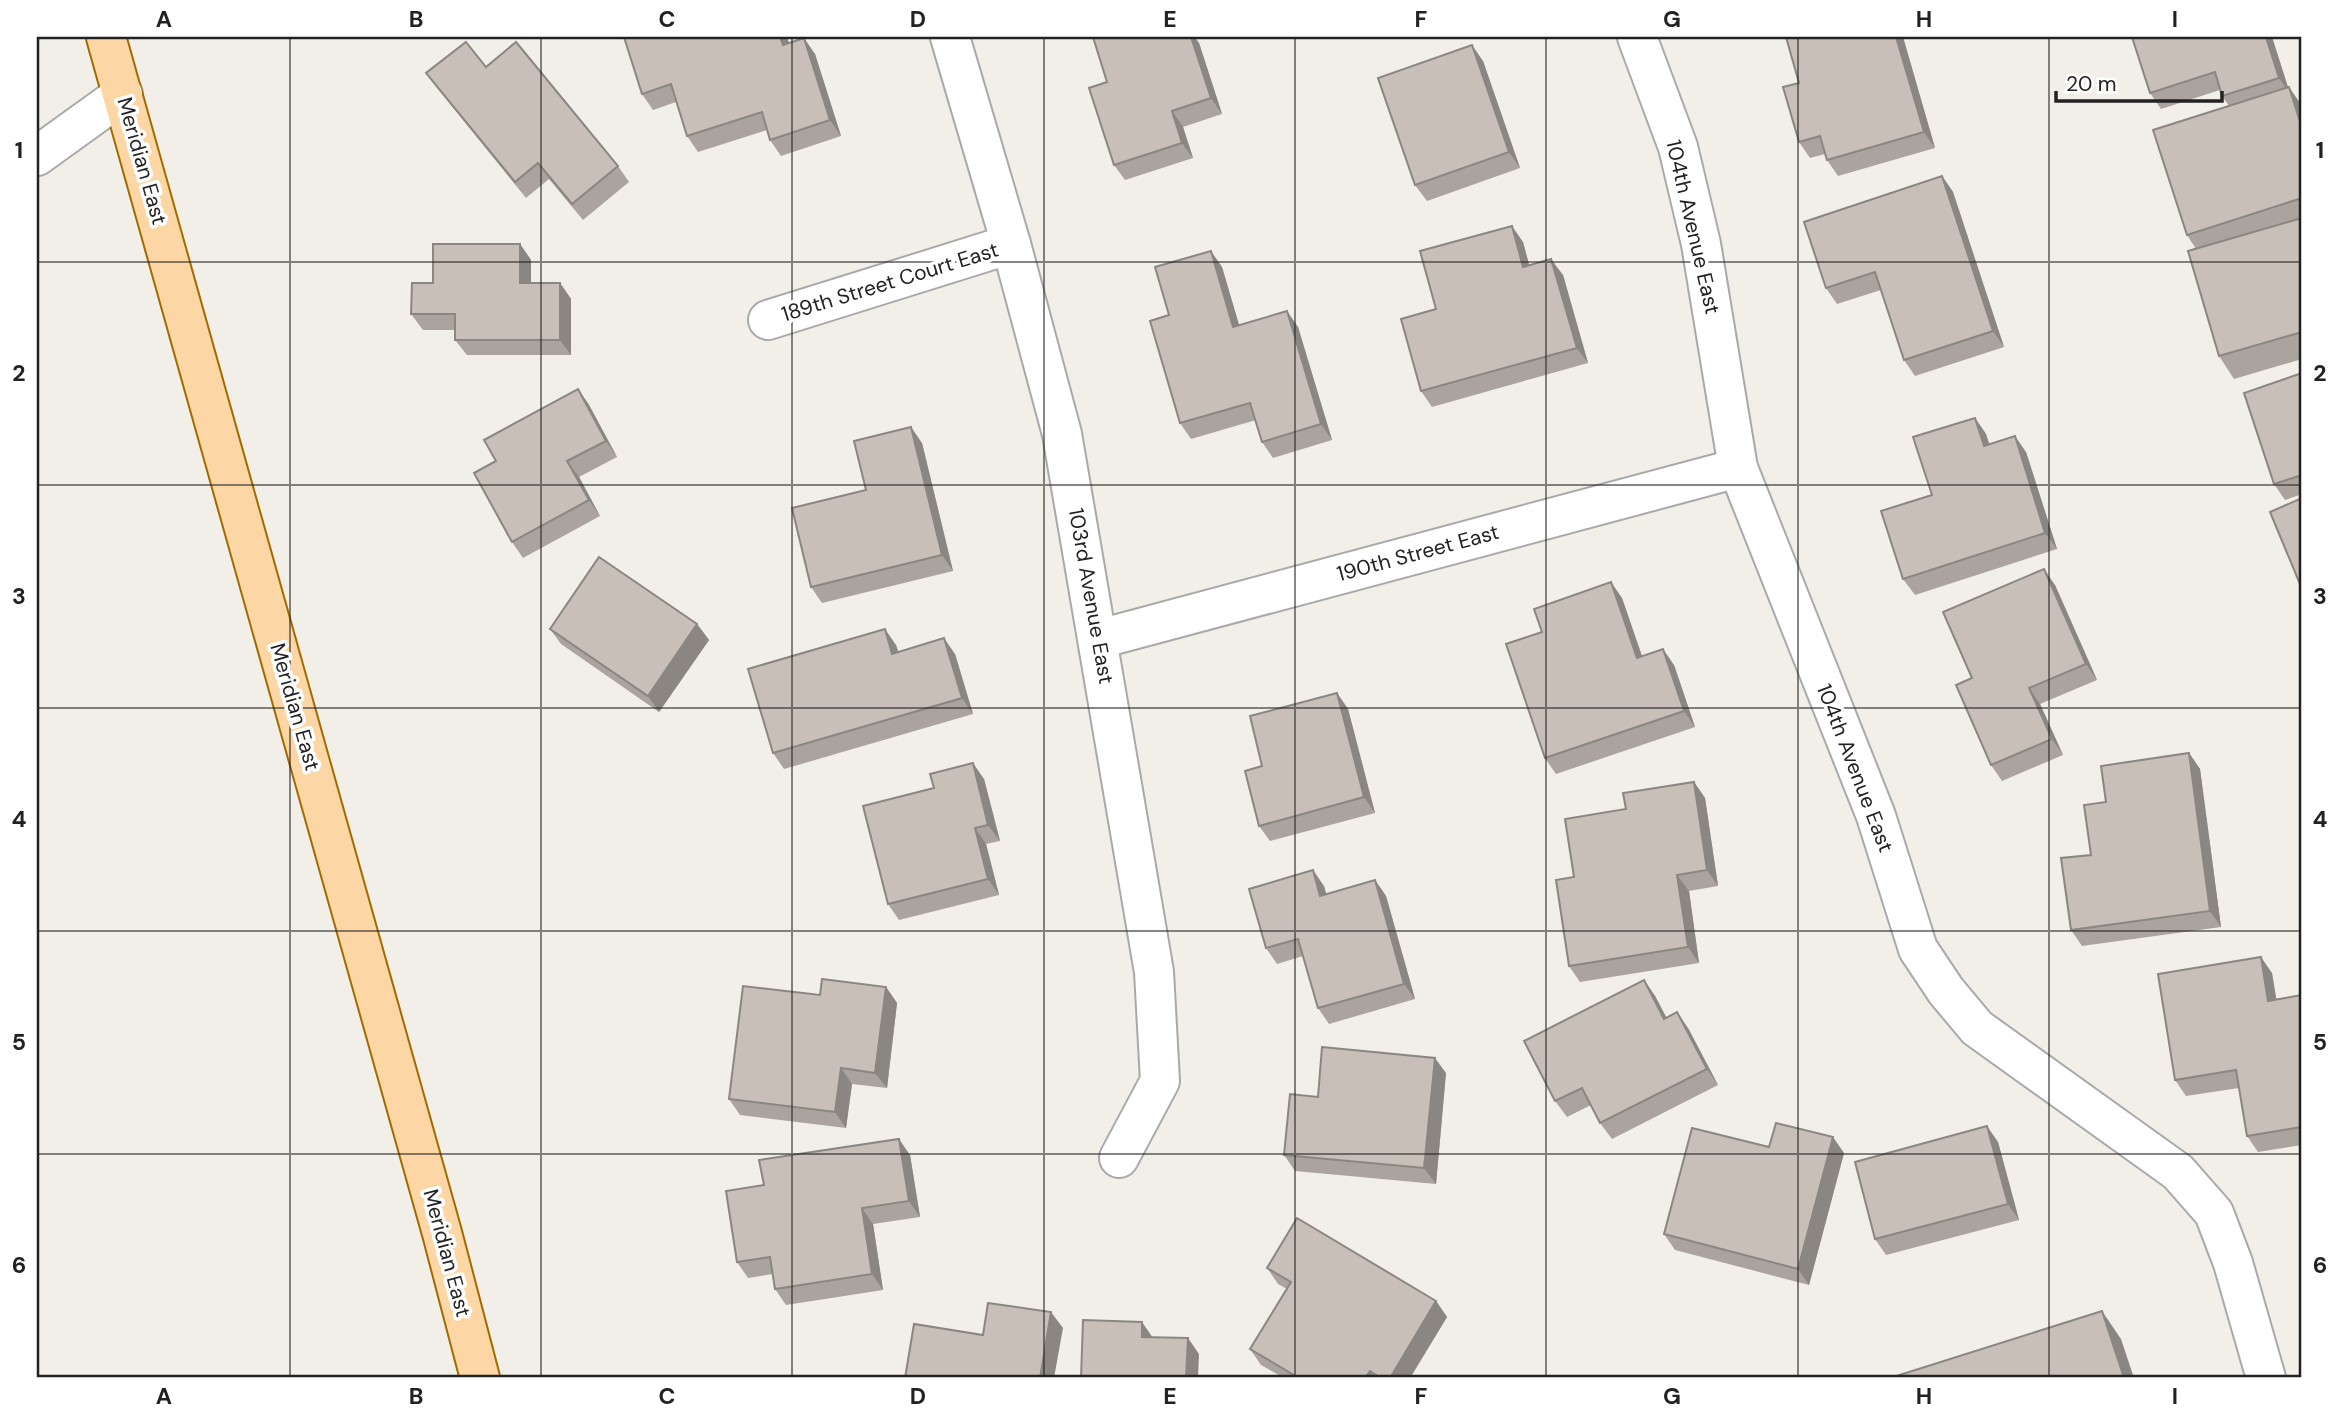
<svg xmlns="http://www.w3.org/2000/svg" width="2339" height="1415" viewBox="0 0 2339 1415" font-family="'DM Sans',sans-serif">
  <rect width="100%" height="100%" fill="#f2efe9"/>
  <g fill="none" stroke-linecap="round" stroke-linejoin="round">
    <g stroke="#a9a9a9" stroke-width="42">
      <g id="minor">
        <path d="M 950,37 L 1011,244 L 1062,434 L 1154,972 L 1160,1081 L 1119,1158"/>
        <path d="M 1637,37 L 1678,147 L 1701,244 L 1738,468 L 1876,816 L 1918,949 L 1946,991 L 1977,1028 L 2178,1172 L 2214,1213 L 2233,1263 L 2266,1378"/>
        <path d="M 37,156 L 123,94"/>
        <path d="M 768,320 L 1011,244"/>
        <path d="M 1099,639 L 1738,468"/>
      </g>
    </g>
    <g stroke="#a06b00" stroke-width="42">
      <path id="major" d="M 106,37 L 442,1233 L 480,1378"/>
    </g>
    <use href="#minor" stroke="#fff" stroke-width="38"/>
    <use href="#major" stroke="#fcd6a4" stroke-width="38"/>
  </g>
  <g fill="#aba49e">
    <path d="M 624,37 L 787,37 L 789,43 L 815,54 L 841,136 L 781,156 L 770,140 L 767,130 L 698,152 L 687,136 L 676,102 L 653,110 L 642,94 Z"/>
    <path d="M 1786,37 L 1903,37 L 1935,148 L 1838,176 L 1827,160 L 1825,154 L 1810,158 L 1799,142 L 1799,83 Z"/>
    <path d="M 2272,37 L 2288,87 L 2302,106 L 2302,359 L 2234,379 L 2219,356 L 2196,249 L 2187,235 L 2229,106 L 2222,96 L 2220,90 L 2161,109 L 2150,93 Z"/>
    <path d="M 1199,43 L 1222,114 L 1183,127 L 1193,158 L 1125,180 L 1114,165 L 1107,82 Z"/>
    <path d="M 1483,61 L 1520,168 L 1427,201 L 1415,185 Z"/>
    <path d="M 486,67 L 618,166 L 629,182 L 583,220 L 549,179 L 526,198 L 438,89 L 426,73 Z"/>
    <path d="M 1942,176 L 1953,192 L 2004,347 L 1915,376 L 1904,360 L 1881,290 L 1837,304 L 1826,288 Z"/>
    <path d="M 1523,242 L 1529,265 L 1563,275 L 1588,363 L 1432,407 L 1421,391 Z"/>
    <path d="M 520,244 L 531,260 L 531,283 L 560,283 L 571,299 L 571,355 L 467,355 L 455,340 L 455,330 L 423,330 L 411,314 L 433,283 Z"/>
    <path d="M 1222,267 L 1239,325 L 1298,327 L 1332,440 L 1273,458 L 1262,442 L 1256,420 L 1191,439 L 1180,423 L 1169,315 Z"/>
    <path d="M 2302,373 L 2302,494 L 2285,500 L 2274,484 Z"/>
    <path d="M 578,389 L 589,405 L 617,457 L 579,477 L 600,516 L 523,558 L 512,542 L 496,461 Z"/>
    <path d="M 1975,418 L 1986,434 L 1989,444 L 2026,452 L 2057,549 L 1915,595 L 1903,579 L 1932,495 Z"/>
    <path d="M 922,443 L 953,571 L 822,603 L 811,587 L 866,490 Z"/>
    <path d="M 2055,585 L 2097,680 L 2040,704 L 2063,755 L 2002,781 L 1991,765 L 1972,678 Z"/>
    <path d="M 1622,598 L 1642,656 L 1674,665 L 1695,727 L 1556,774 L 1545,758 L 1542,632 Z"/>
    <path d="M 697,624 L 709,640 L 659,712 L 561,644 L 550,629 Z"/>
    <path d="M 896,645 L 898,652 L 955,654 L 973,714 L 784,769 L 773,753 Z"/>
    <path d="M 1337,693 L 1348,709 L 1375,813 L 1270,841 L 1259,826 L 1262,766 Z"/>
    <path d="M 2189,753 L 2200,769 L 2221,927 L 2082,946 L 2071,930 L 2106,802 Z"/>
    <path d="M 984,779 L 1000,841 L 986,844 L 999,895 L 899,920 L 888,904 Z"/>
    <path d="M 1694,782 L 1705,798 L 1718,886 L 1689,891 L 1699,963 L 1580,982 L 1569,966 L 1574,877 L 1626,809 Z"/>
    <path d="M 1375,880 L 1386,896 L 1415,999 L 1329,1024 L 1318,1008 L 1303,956 L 1277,964 L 1266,948 L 1324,886 L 1326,894 Z"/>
    <path d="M 2272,973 L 2276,999 L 2302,995 L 2302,1145 L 2258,1152 L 2247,1136 L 2239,1088 L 2186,1096 L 2175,1080 Z"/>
    <path d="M 1644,980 L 1655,996 L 1666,1017 L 1688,1028 L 1718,1085 L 1612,1139 L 1600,1123 L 1591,1105 L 1567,1117 L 1555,1101 Z"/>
    <path d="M 886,987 L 897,1003 L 887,1088 L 852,1084 L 846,1128 L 740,1115 L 729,1099 L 820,995 Z"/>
    <path d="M 1446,1073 L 1436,1184 L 1295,1171 L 1284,1155 L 1318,1097 Z"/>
    <path d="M 1998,1142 L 2019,1220 L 1886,1255 L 1875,1239 Z"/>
    <path d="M 1844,1153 L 1809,1285 L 1675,1250 L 1664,1234 Z"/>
    <path d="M 910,1155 L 920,1217 L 873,1224 L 883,1290 L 786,1305 L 775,1289 L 773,1274 L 748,1278 L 737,1262 L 764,1185 Z"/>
    <path d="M 1267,1268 L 1436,1301 L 1447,1317 L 1410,1378 L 1284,1378 L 1261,1365 L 1250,1349 L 1287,1289 L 1278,1284 Z"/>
  </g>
  <g fill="#8b8681">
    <path d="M 780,37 L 787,37 L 794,61 L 783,45 Z"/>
    <path d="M 1191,37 L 1195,37 L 1199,43 L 1222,114 L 1211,98 Z"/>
    <path d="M 1896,37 L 1903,37 L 1935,148 L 1924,132 Z"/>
    <path d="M 2266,37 L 2272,37 L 2290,94 L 2279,78 Z"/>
    <path d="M 804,38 L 815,54 L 841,136 L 830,120 Z"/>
    <path d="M 1472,45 L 1483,61 L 1520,168 L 1509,152 Z"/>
    <path d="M 2289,87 L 2302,106 L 2302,128 Z"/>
    <path d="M 1172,111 L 1183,127 L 1193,158 L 1182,143 Z"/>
    <path d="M 1942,176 L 1953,192 L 2004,347 L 1993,331 Z"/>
    <path d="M 1512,226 L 1523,242 L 1534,283 L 1523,267 Z"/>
    <path d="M 520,244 L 531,260 L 531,299 L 520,283 Z"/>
    <path d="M 1211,251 L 1222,267 L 1244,342 L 1233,327 Z"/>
    <path d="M 1551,259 L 1563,275 L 1588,363 L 1577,348 Z"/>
    <path d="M 560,283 L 571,299 L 571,355 L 560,340 Z"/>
    <path d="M 1287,311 L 1298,327 L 1332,440 L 1321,424 Z"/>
    <path d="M 578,389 L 589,405 L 617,457 L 606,441 Z"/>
    <path d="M 1975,418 L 1986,434 L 1995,462 L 1984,446 Z"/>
    <path d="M 911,427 L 922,443 L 953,571 L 942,555 Z"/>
    <path d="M 2015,436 L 2026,452 L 2057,549 L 2045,533 Z"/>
    <path d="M 567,461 L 579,477 L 600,516 L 589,500 Z"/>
    <path d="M 2044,569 L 2055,585 L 2097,680 L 2086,664 Z"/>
    <path d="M 1611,582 L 1622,598 L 1648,674 L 1637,658 Z"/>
    <path d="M 697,624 L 709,640 L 659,712 L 648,696 Z"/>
    <path d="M 885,629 L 896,645 L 904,670 L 892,654 Z"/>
    <path d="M 944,638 L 955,654 L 973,714 L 962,698 Z"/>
    <path d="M 1663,649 L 1674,665 L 1695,727 L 1684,711 Z"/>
    <path d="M 2029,688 L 2040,704 L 2063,755 L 2052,739 Z"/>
    <path d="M 1337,693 L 1348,709 L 1375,813 L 1364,797 Z"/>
    <path d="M 2189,753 L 2200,769 L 2221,927 L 2210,911 Z"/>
    <path d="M 973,763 L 984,779 L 1000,841 L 988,825 Z"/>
    <path d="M 1694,782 L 1705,798 L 1718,886 L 1707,870 Z"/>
    <path d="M 975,828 L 986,844 L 999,895 L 988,879 Z"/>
    <path d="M 1313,870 L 1324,886 L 1331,912 L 1320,896 Z"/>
    <path d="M 1677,875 L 1689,891 L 1699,963 L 1688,947 Z"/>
    <path d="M 1375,880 L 1386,896 L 1415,999 L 1404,984 Z"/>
    <path d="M 2261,957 L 2272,973 L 2279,1016 L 2268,1001 Z"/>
    <path d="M 1644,980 L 1655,996 L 1675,1034 L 1664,1019 Z"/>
    <path d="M 886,987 L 897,1003 L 887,1088 L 875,1073 Z"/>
    <path d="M 1677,1012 L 1688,1028 L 1718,1085 L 1707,1069 Z"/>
    <path d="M 1435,1058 L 1446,1073 L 1436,1184 L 1424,1168 Z"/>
    <path d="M 841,1068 L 852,1084 L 846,1128 L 835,1112 Z"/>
    <path d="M 1987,1126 L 1998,1142 L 2019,1220 L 2008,1204 Z"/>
    <path d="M 1833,1137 L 1844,1153 L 1809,1285 L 1798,1269 Z"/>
    <path d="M 899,1139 L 910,1155 L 920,1217 L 909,1201 Z"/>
    <path d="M 862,1208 L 873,1224 L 883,1290 L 872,1274 Z"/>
    <path d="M 1436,1301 L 1447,1317 L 1410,1378 L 1390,1378 Z"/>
    <path d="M 2102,1311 L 2121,1339 L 2134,1378 L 2124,1378 Z"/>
    <path d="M 1051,1312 L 1063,1328 L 1054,1378 L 1040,1378 Z"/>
    <path d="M 1142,1322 L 1153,1338 L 1142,1337 Z"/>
    <path d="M 1188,1338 L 1199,1354 L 1198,1378 L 1186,1378 Z"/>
    <path d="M 1370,1371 L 1375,1378 L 1365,1378 Z"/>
  </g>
  <g fill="#c7bfb8" stroke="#8b8681" stroke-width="2">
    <path d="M 624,37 L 780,37 L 783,45 L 804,38 L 830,120 L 770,140 L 762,112 L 687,136 L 671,84 L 642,94 Z"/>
    <path d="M 1093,37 L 1191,37 L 1211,98 L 1172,111 L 1182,143 L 1114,165 L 1089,88 L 1107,82 Z"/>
    <path d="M 1786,37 L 1896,37 L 1924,132 L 1827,160 L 1820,136 L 1799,142 L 1783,87 L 1799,83 Z"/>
    <path d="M 2132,37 L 2266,37 L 2279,78 L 2222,96 L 2215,72 L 2150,93 Z"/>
    <path d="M 466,42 L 486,67 L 516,42 L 618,166 L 572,204 L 538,163 L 515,182 L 426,73 Z"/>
    <path d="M 1472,45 L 1509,152 L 1415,185 L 1378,78 Z"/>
    <path d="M 2289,87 L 2302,128 L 2302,198 L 2187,235 L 2153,130 Z"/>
    <path d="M 1942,176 L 1993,331 L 1904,360 L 1875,272 L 1826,288 L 1804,222 Z"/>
    <path d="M 2302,218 L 2302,332 L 2219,356 L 2188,251 Z"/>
    <path d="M 1512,226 L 1523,267 L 1551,259 L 1577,348 L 1421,391 L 1401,319 L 1436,309 L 1420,251 Z"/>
    <path d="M 433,244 L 520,244 L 520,283 L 560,283 L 560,340 L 455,340 L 455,314 L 411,314 L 412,283 L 433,283 Z"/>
    <path d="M 1211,251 L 1233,327 L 1287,311 L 1321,424 L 1262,442 L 1250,403 L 1180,423 L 1150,321 L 1169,315 L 1155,267 Z"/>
    <path d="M 2302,373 L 2302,475 L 2274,484 L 2244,393 Z"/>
    <path d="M 578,389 L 606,441 L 567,461 L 589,500 L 512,542 L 474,473 L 496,461 L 484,440 Z"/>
    <path d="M 1975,418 L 1984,446 L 2015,436 L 2045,533 L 1903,579 L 1881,511 L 1932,495 L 1913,437 Z"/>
    <path d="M 911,427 L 942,555 L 811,587 L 792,508 L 866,490 L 854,441 Z"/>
    <path d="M 2302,498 L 2302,589 L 2270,512 Z"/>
    <path d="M 599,557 L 697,624 L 648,696 L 550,629 Z"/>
    <path d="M 2044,569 L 2086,664 L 2029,688 L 2052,739 L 1991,765 L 1956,685 L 1972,678 L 1943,612 Z"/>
    <path d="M 1611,582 L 1637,658 L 1663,649 L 1684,711 L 1545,758 L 1506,644 L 1542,632 L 1534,609 Z"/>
    <path d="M 885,629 L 892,654 L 944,638 L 962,698 L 773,753 L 748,669 Z"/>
    <path d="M 1337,693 L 1364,797 L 1259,826 L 1245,771 L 1262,766 L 1250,716 Z"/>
    <path d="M 2189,753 L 2210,911 L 2071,930 L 2061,858 L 2091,855 L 2084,805 L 2106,802 L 2101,766 Z"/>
    <path d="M 973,763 L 988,825 L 975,828 L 988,879 L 888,904 L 863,806 L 934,788 L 930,774 Z"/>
    <path d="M 1694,782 L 1707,870 L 1677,875 L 1688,947 L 1569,966 L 1556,880 L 1574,877 L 1565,819 L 1626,809 L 1623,793 Z"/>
    <path d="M 1313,870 L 1320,896 L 1375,880 L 1404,984 L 1318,1008 L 1298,939 L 1266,948 L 1249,889 Z"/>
    <path d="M 2261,957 L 2268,1001 L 2302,995 L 2302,1127 L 2247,1136 L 2236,1070 L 2175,1080 L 2158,974 Z"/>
    <path d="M 822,979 L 886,987 L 875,1073 L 841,1068 L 835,1112 L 729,1099 L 743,986 L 820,995 Z"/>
    <path d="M 1644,980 L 1664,1019 L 1677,1012 L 1707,1069 L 1600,1123 L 1582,1088 L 1555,1101 L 1524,1041 Z"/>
    <path d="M 1322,1047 L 1435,1058 L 1424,1168 L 1284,1155 L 1290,1094 L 1318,1097 Z"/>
    <path d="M 1776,1123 L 1833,1137 L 1798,1269 L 1664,1234 L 1692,1128 L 1769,1147 Z"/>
    <path d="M 1987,1126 L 2008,1204 L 1875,1239 L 1855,1162 Z"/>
    <path d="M 899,1139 L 909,1201 L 862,1208 L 872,1274 L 775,1289 L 770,1257 L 737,1262 L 726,1191 L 764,1185 L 759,1160 Z"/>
    <path d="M 1297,1218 L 1436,1301 L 1390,1378 L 1381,1378 L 1370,1371 L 1365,1378 L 1299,1378 L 1250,1349 L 1291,1282 L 1267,1268 Z"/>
    <path d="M 988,1303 L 1051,1312 L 1040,1378 L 1030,1378 L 1015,1376 L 1014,1378 L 905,1378 L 914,1324 L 983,1335 Z"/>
    <path d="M 2102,1311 L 2124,1378 L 1890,1378 Z"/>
    <path d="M 1083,1320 L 1142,1322 L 1142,1337 L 1188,1338 L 1186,1378 L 1081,1378 Z"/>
  </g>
  <path fill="none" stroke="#222" stroke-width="2" stroke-opacity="0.55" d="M 290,37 L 290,1378M 541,37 L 541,1378M 792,37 L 792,1378M 1044,37 L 1044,1378M 1295,37 L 1295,1378M 1546,37 L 1546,1378M 1798,37 L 1798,1378M 2049,37 L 2049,1378M 37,262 L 2302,262M 37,485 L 2302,485M 37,708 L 2302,708M 37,931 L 2302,931M 37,1154 L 2302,1154"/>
  <g text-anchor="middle" stroke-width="7" stroke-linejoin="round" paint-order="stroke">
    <g font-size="21" fill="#222" stroke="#fff">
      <text transform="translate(142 161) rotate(74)" y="7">Meridian East</text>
      <text transform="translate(1693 227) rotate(77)" y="7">104th Avenue East</text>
      <text transform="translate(890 282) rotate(-17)" y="7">189th Street Court East</text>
      <text transform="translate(1418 553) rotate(-15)" y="7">190th Street East</text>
      <text transform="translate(1091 596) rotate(80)" y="7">103rd Avenue East</text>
      <text transform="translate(295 707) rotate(74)" y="7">Meridian East</text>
      <text transform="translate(1855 768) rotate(69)" y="7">104th Avenue East</text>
      <text transform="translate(447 1253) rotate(75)" y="7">Meridian East</text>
    </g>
  </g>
  <rect width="2339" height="1415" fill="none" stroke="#ffffff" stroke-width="77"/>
  <path d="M2056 91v10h166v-10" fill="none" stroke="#222222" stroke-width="3.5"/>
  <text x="2066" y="91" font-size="21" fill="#222222" stroke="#ffffff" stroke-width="5" paint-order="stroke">20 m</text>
  <rect x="38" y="38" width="2262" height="1338" fill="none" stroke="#222" stroke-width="2.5"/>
  <g font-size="23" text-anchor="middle" font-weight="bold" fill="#222">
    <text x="164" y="27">A</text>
    <text x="416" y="27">B</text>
    <text x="667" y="27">C</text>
    <text x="918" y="27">D</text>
    <text x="1170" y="27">E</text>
    <text x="1421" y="27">F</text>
    <text x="1672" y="27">G</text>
    <text x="1924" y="27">H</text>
    <text x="2175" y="27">I</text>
    <text x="19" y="158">1</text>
    <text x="2320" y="158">1</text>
    <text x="19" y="381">2</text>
    <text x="2320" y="381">2</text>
    <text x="19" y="604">3</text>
    <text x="2320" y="604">3</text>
    <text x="19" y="827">4</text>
    <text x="2320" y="827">4</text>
    <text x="19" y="1050">5</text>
    <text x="2320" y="1050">5</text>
    <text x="19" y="1273">6</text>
    <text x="2320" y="1273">6</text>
    <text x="164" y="1404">A</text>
    <text x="416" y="1404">B</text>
    <text x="667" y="1404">C</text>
    <text x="918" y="1404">D</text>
    <text x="1170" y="1404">E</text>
    <text x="1421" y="1404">F</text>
    <text x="1672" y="1404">G</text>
    <text x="1924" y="1404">H</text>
    <text x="2175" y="1404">I</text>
  </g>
</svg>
